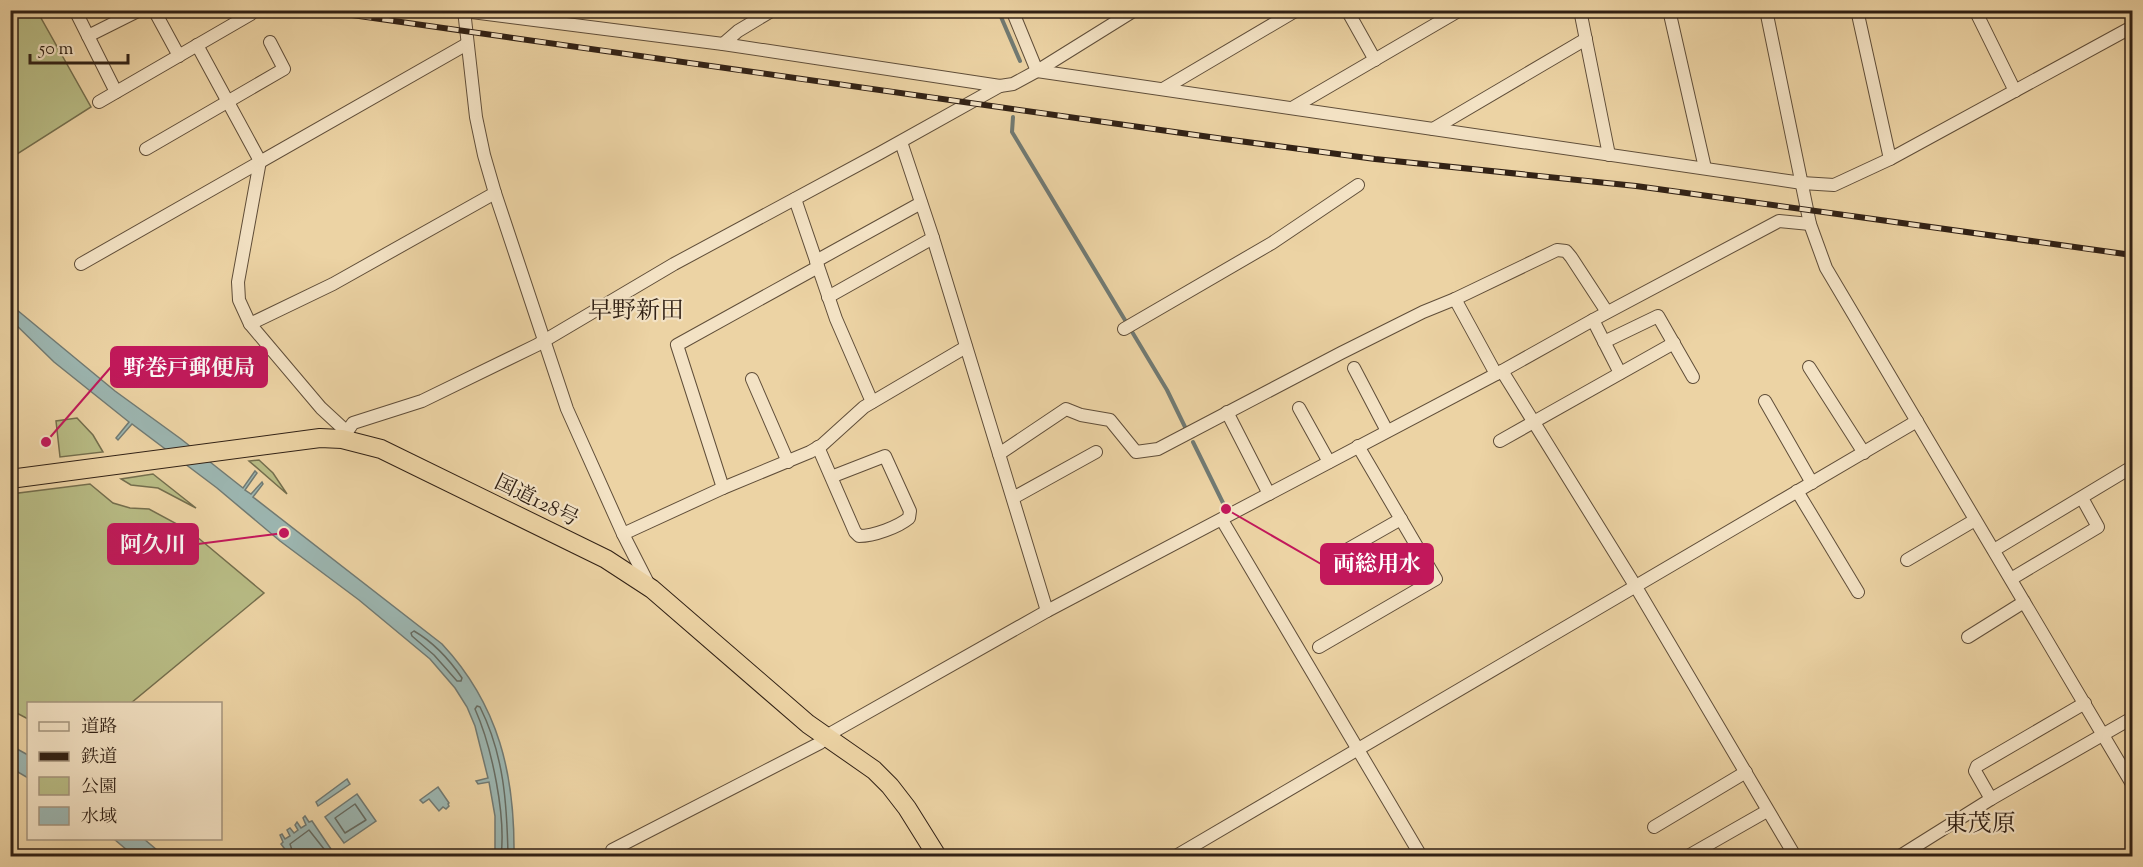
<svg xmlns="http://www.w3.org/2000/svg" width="2143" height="867" viewBox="0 0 2143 867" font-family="'Sorts Mill Goudy','Noto Serif JP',serif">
  <rect width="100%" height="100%" fill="#ecd3a4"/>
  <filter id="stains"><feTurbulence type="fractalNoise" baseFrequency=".00333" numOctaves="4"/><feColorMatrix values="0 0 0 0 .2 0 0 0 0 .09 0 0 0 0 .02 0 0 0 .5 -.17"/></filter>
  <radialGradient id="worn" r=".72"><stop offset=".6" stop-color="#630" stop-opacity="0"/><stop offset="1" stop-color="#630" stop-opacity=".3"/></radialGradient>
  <g fill="#b8bc85" stroke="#746e4d" stroke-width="1.5">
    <path d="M 10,11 L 37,11 L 91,107 L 11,158 Z"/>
    <path d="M 77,418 L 93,435 L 103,452 L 60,457 L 56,421 Z"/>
    <path d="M 259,460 L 273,473 L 287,494 L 249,461 Z"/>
    <path d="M 153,474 L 196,508 L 158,488 L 131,485 L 121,479 Z"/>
    <path d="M 90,484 L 113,503 L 130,508 L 149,509 L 190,531 L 264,593 L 131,703 L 28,704 L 28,719 L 11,710 L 11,494 Z"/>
  </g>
  <g fill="#9cb6b1" stroke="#717a73" stroke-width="1.5">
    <path d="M 11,305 L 115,391 L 181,439 L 243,488 L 255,471 L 257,473 L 245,490 L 251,494 L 262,482 L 263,484 L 253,497 L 442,644 C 499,705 515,775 514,856 L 495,856 L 495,816 L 489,782 L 478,784 L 476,781 L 488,778 L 475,726 L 467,707 L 455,688 L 430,659 L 359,600 L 280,541 L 217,488 L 132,424 L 118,440 L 116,438 L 129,422 L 54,362 L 11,320 Z"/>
    <path d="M 10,745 L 28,755 L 28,778 L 11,768 Z"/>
    <path d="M 347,779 L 350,784 L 318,806 L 316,802 Z"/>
    <path d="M 438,787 L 449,803 L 448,804 L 449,806 L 446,809 L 443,807 L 439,811 L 429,799 L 423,803 L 420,800 Z"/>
    <path d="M 357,794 L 376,821 L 344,843 L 325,817 Z"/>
    <path d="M 305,816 L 309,822 L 312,821 L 333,852 L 325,856 L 290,856 L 281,844 L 283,842 L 280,835 L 282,834 L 285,839 L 290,836 L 287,830 L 290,828 L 294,833 L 298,830 L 295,825 L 297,822 L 301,828 L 306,825 L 303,818 Z"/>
    <path d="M 114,839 L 144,839 L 164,856 L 134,856 Z"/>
  </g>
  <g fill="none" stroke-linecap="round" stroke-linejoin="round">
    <g stroke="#666c63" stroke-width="1.5">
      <path d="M 414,631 C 433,642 449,659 462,678 L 461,681 L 457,681 L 434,655 L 412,636 L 411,633 Z"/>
      <path d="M 355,804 L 366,820 L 345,833 L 335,818 Z"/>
      <path d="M 294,856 L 290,844 L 309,830 L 324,849 L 323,856"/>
      <path d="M 501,856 C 506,816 492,747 475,709 L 477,706 L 480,707 C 504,755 507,804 508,856"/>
    </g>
    <g stroke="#717a73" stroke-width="4">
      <path d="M 998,10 L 1020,61"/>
      <path d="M 1013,117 L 1012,132 L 1167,390 L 1186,429"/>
      <path d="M 1193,442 L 1226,509"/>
    </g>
    <g stroke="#604e39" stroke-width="14">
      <g id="minor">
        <path d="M 75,10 L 116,92"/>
        <path d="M 154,10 L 179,56"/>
        <path d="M 464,10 L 476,117 L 484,155 L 495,193 L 567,409 L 623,534 L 649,585"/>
        <path d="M 1012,10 L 1037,71"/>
        <path d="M 1347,10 L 1375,60"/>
        <path d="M 1580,10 L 1609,155"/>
        <path d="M 1669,10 L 1705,168"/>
        <path d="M 1766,10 L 1810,224 L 1826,268 L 2132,784"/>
        <path d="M 1857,10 L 1890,159"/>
        <path d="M 1975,10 L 2015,91"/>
        <path d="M 464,11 L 723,44 L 1000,86 L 1013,84 L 1037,71 L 1135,10"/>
        <path d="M 88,36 L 140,10"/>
        <path d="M 723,44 L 738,31 L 773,10"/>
        <path d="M 197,45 L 260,161 L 238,282 L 239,300 L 250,324 L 321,408 L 347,432"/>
        <path d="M 1037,71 L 1802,183 L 1834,185 L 1890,159 L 2132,27"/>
        <path d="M 1163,89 L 1297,10"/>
        <path d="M 99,102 L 251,14"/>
        <path d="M 1292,108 L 1460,10"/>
        <path d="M 1433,129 L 1586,39"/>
        <path d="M 901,142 L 933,238 L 1047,611"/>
        <path d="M 146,149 L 284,69 L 270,42"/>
        <path d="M 795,199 L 836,319 L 872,402"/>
        <path d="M 816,261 L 921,203"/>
        <path d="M 81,264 L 467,44"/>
        <path d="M 828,297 L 933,238"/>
        <path d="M 1455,299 L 1496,374"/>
        <path d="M 1593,320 L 1620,373"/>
        <path d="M 250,324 L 333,284 L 495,193"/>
        <path d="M 1124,329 L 1272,243 L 1358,185"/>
        <path d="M 1604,342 L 1658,316 L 1693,377"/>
        <path d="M 1809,367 L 1864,453"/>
        <path d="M 1354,368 L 1387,431"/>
        <path d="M 1502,371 L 1636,587 L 1795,856"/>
        <path d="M 752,379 L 788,462"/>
        <path d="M 1765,401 L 1812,483"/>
        <path d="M 1299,408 L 1329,462"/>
        <path d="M 1227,412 L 1269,494"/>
        <path d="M 342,439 L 353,423 L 422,401 L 537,345 L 674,264 L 880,153 L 1000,86"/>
        <path d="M 1500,441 L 1674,343"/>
        <path d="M 818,447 L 855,532 L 859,536 C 874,536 898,527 909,518 L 910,511 L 885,456 L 831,477"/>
        <path d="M 999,454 L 1066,409 L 1081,415 L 1110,420 L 1136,452 L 1158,449 L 1341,353 L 1423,312 L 1455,299 L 1557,250 L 1566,251 L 1571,257 L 1607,312"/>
        <path d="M 723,488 L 677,345 L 818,267"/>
        <path d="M 1797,491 L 1858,592"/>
        <path d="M 1013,498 L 1096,452"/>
        <path d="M 1222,520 L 1421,856"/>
        <path d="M 623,534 L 723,488 L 810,452 L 822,445 L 864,407 L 966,347"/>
        <path d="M 1994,550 L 2132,467"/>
        <path d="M 1329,560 L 1401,519"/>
        <path d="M 1907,560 L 1975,520"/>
        <path d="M 2011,579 L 2098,527 L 2082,498"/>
        <path d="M 1968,637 L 2024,602"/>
        <path d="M 1319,647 L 1436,579 L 1358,446"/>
        <path d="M 1991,799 L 1975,771 L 1977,766 L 2085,703"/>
        <path d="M 1654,827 L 1746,772"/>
        <path d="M 616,856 L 612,850 L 820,743 L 833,732 L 1047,611 L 1502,371 L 1593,320 L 1779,221 L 1810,224"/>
        <path d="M 1176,856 C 1422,709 1671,568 1917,421"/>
        <path d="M 1688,856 L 1767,811"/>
        <path d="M 1900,856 L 1991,799 L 2132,718"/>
      </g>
    </g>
    <g stroke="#312115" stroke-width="20">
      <path id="highway" d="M 10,479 L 320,438 L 342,439 L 381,449 L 606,559 L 652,589 L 808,724 L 874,770 L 890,786 L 907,808 L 937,856"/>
    </g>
    <use href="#minor" stroke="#f3e2c4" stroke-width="12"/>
    <use href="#highway" stroke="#ecd3a4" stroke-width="18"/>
    <g stroke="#312115" stroke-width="6">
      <path id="rail" d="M 317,10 L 1224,139 L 1375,159 L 1636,186 L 2132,255"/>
    </g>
    <use href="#rail" stroke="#f3e2c4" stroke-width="4" stroke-dasharray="11" stroke-linecap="butt"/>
  </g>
  <g text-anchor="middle" stroke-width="4.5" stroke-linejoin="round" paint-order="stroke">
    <g font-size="21" fill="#312115" stroke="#f3e2c4">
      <text transform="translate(537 500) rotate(26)" y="7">国道128号</text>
    </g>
    <g font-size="24" fill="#312115" stroke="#f3e2c4">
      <text x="636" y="318">早野新田</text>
      <text x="1980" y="831">東茂原</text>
    </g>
  </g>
  <path fill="none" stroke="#c2185b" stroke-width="2" d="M46 442L111 367M284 533L198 544M1226 509L1321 564"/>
  <g fill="#c2185b" stroke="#f3e2c4" stroke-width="2">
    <circle cx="46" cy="442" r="6"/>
    <circle cx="284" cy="533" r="6"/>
    <circle cx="1226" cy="509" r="6"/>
  </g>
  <g fill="#c2185b" stroke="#c2185b" stroke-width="2">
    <rect x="111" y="347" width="156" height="40" rx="6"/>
    <rect x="108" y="524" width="90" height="40" rx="6"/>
    <rect x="1321" y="544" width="112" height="40" rx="6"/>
  </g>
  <g font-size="22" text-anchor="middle" font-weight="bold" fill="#fff">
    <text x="189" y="375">野巻戸郵便局</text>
    <text x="153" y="552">阿久川</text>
    <text x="1377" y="571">両総用水</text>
  </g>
  <rect width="2143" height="867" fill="none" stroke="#ecd3a4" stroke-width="36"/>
  <rect x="12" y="12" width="2119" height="843" fill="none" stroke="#312115" stroke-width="3"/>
  <rect x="18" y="18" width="2107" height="831" fill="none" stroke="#312115" stroke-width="1.5"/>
  <rect x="27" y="702" width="195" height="138" fill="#f3e2c4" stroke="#a5957e" stroke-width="1.5"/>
  <rect x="39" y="722" width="30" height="9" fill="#f3e2c4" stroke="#a5957e" stroke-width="1.5"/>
  <text x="81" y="732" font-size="18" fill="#312115">道路</text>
  <rect x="39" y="752" width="30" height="9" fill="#312115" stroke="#a5957e" stroke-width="1.5"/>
  <text x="81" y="762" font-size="18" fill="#312115">鉄道</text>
  <rect x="39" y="777" width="30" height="18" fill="#b8bc85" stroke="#a5957e" stroke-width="1.5"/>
  <text x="81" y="792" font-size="18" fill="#312115">公園</text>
  <rect x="39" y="807" width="30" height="18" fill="#9cb6b1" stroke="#a5957e" stroke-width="1.5"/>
  <text x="81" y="822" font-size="18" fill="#312115">水域</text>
  <path d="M30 54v9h98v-9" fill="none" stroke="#312115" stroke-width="3"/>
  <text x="39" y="54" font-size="18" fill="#312115" stroke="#f3e2c4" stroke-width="4.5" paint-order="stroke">50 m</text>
  <rect width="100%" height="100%" filter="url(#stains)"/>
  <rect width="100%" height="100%" fill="url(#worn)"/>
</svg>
